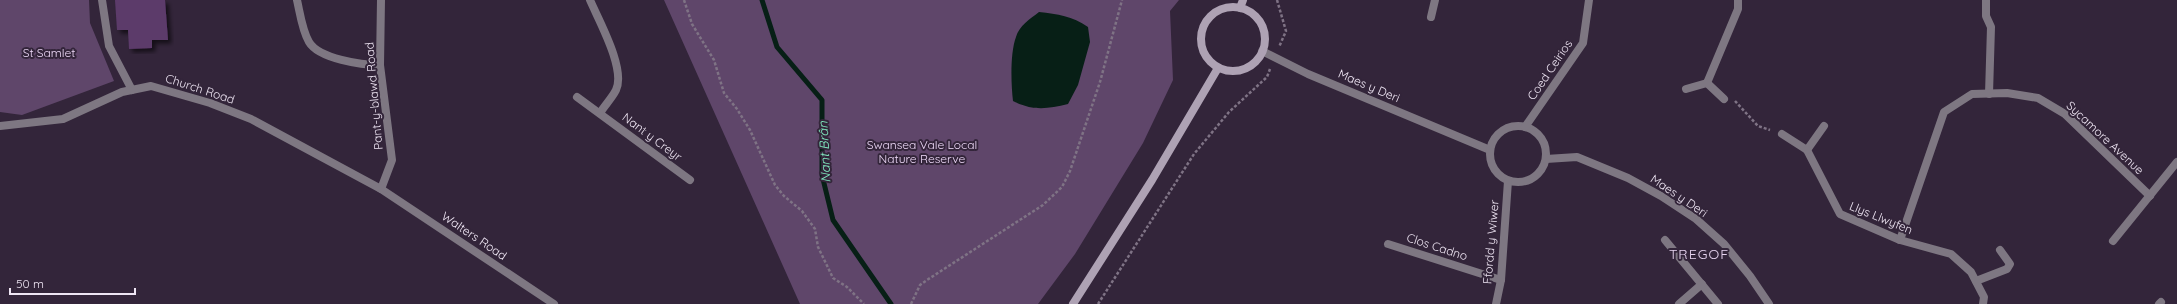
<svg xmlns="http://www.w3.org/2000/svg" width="2177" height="304" viewBox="0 0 2177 304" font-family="Quicksand,sans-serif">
  <defs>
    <filter id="shadow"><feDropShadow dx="3.5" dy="3.5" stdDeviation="2" flood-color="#0009"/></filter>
  </defs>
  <rect width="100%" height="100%" fill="#33253a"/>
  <g fill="#5f466a">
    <path d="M 0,0 L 89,0 L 90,23 L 114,81 L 22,115 L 0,112 Z"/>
    <path d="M 664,0 L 1179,0 L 1170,11 L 1173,80 L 1143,143 L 1075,254 L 1038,304 L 800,304 Z"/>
  </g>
  <path fill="#071f16" d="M 1039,12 C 1058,14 1072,16 1088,27 L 1090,42 L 1078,85 L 1068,104 C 1047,109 1033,111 1013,101 C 1011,84 1010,53 1016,37 C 1019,26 1030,19 1039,12 Z"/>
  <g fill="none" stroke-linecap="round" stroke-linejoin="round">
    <path stroke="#071f16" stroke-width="5" d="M 762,0 L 777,47 L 822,100 L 822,175 L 833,220 L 891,304"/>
  </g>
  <path fill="#5c3a6b" filter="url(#shadow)" d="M 115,0 L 165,0 L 168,40 L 152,40 L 152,48 L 129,49 L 128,30 L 117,30 Z"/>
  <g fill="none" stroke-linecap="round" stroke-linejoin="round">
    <g stroke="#7f7385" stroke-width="2.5" stroke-dasharray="3 2" stroke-linecap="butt">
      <path d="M 684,0 L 692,24 L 714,60 L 724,93 L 737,109 L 750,130 L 775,185 L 784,196 L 802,211 L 815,229 L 818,247 L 833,278 L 847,287 L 864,304"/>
      <path d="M 1277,0 L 1286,31 L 1279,47"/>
      <path d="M 1735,101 L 1758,126 L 1770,130"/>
      <path d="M 911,304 L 920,285 L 927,280 L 1043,205 L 1062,187 L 1070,171 L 1100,82 L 1122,0"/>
      <path d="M 1098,304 L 1194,154 L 1229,112 L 1267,77 L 1270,69"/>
    </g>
    <g stroke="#7e7782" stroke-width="8">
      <path d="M 102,0 L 109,46 L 132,90"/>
      <path d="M 1986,0 L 1986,16 L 1991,27 L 1989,94"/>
      <path d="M 1976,281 L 2007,269 L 2010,264 L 2000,250"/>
    </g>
    <g stroke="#7e7782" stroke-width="8">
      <path d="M 297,0 C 300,13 302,30 309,42 C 319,59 362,65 380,65"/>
      <path d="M 590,0 C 599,21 626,69 616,90 C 612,98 605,105 600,113"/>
      <path d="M 1431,17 L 1435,0"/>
      <path d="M 1262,51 L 1308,74 L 1490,150"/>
      <path d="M 1686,89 L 1707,83"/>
      <path d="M 577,97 L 690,180"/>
      <path d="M 1724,99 L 1707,83 L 1738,9 L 1738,0"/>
      <circle cx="1518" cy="154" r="28"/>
      <path d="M 1525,127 L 1583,43 L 1589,0"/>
      <path d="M 1782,134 L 1807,150 L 1840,214 L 1900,240 L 1951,254 L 1971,272 L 1984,297 L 1983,304"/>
      <path d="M 1807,150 L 1824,126"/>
      <path d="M 1546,159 L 1577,157 L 1628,178 L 1661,196 L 1696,219 L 1724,244 L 1750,276 L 1769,304"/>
      <path d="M 381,189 L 392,160 L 380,65 L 381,0"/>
      <path d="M 1665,240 L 1718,304"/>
      <path d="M 1900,240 L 1944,112 L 1972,94 L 2007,93 L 2038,98 L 2065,114 L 2150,196"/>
      <path d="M 2113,241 L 2177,162"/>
      <path d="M 1388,244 L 1501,280"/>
      <path d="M 1496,304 L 1501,280 L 1508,181"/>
      <path d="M 1679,304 L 1702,284"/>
      <path d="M 2159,304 L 2161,302"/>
    </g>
    <path stroke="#7e7782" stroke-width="8" d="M 0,126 L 63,119 L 122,92 L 151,86 L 210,103 L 251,119 L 381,189 L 554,304"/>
    <g stroke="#aea2b4" stroke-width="8">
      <circle cx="1233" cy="39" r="32"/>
      <path d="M 1240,8 L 1243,0"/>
      <path d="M 1073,304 L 1152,180 L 1218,68"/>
    </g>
  </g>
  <g text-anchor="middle" stroke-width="4" stroke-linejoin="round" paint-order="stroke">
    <g font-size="12" fill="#efdaf9" stroke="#33253a">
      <text x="49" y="57">St Samlet</text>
      <text x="922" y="149">Swansea Vale Local<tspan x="922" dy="14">Nature Reserve</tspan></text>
    </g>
    <g font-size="12" fill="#efe6f4" stroke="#33253a">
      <text transform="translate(1550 70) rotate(-56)" y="4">Coed Ceirios</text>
      <text transform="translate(1369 86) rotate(23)" y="4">Maes y Deri</text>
      <text transform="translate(200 89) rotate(18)" y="4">Church Road</text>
      <text transform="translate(374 96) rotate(-95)" y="4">Pant-y-blawd Road</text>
      <text transform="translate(652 137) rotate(37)" y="4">Nant y Creyr</text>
      <text transform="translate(2105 138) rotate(43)" y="4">Sycamore Avenue</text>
      <text transform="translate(1679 196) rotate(34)" y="4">Maes y Deri</text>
      <text transform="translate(1881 218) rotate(22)" y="4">Llys Llwyfen</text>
      <text transform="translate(474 236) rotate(34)" y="4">Walters Road</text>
      <text transform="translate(1491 242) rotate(-85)" y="4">Ffordd y Wiwer</text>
      <text transform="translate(1437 247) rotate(18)" y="4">Clos Cadno</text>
    </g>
    <g font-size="13" font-style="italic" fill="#83efc3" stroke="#33253a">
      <text transform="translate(824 152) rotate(-93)" y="5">Nant Brân</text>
    </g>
    <g font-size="14" letter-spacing="1" fill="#e7d4f0" stroke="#33253a">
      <text x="1699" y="259">TREGOF</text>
    </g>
  </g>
  <path d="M10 288v6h125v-6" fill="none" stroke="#efe6f4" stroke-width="2"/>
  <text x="16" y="288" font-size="12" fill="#efe6f4" stroke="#33253a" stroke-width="3" paint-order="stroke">50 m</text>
</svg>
